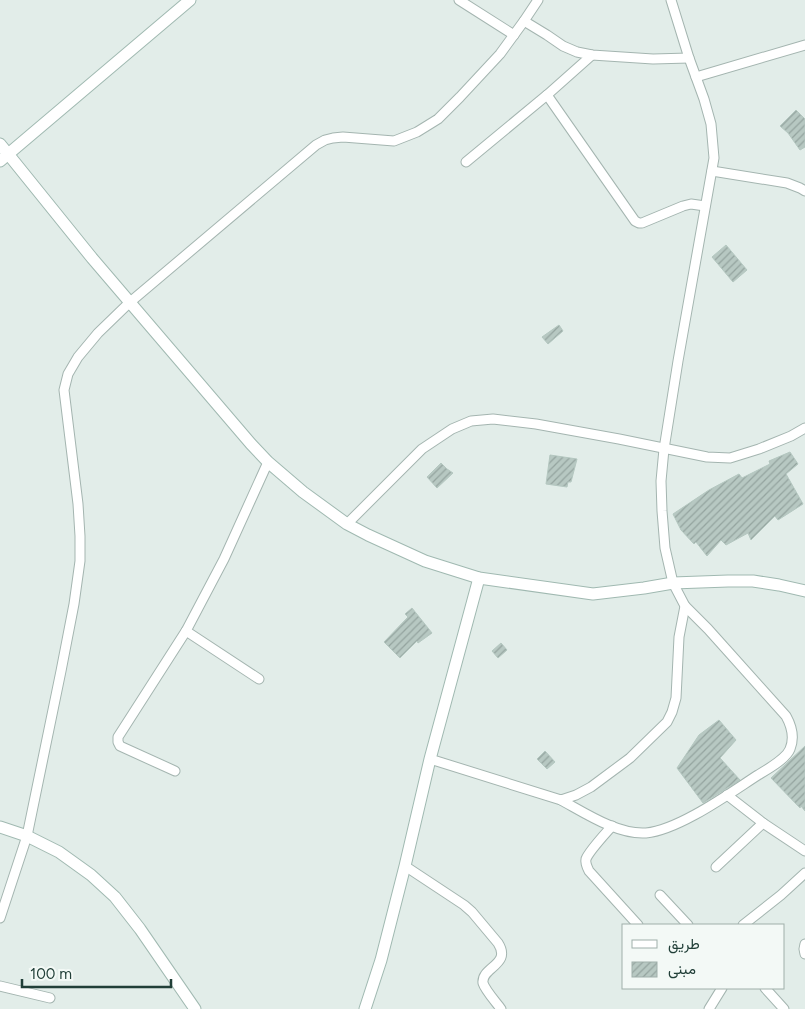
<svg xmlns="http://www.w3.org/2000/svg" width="805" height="1009" viewBox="0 0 805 1009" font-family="Figtree,Vazirmatn,sans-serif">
  <defs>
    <pattern id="building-hatch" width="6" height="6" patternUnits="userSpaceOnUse" patternTransform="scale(1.25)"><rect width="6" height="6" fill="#b7c8c2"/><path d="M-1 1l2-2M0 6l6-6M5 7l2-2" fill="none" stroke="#94a49f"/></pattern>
  </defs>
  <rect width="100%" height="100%" fill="#e2ede9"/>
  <g fill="url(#building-hatch)" stroke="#b4c7c0">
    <path d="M 796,110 L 805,119 L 805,147 L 800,150 L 788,133 L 780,126 Z"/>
    <path d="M 726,245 L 747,270 L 733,282 L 712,257 Z"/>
    <path d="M 559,325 L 563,331 L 548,344 L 542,337 Z"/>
    <path d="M 790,452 L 798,464 L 786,474 L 803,504 L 778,520 L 775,516 L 751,540 L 748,533 L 726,545 L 721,540 L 707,556 L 696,542 L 694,544 L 681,530 L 673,514 L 709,490 L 739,474 L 742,478 L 770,464 L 769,461 Z"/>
    <path d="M 550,455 L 577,459 L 571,482 L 568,482 L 567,487 L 546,484 Z"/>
    <path d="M 441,463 L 447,469 L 453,473 L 437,488 L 427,477 Z"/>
    <path d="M 412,608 L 432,633 L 418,643 L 417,641 L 400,658 L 384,642 L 408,617 L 405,614 Z"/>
    <path d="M 501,643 L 507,650 L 498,658 L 492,651 Z"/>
    <path d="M 719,720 L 736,740 L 720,758 L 740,780 L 703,803 L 677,768 L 699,735 Z"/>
    <path d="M 805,746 L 805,811 L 801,806 L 800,808 L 771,778 Z"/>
    <path d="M 545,751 L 555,762 L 547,769 L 537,759 Z"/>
  </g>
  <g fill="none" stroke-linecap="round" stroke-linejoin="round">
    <g stroke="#a4b5b0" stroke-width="11">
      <g id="street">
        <path d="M 459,0 L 514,35"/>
        <path d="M 524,21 L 547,35 L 563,46 L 577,52 L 592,55 L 653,59 L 689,58"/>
        <path d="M 592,55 L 547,95 L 635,221 L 639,223 L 642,223 L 683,206 L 691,204 L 705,206"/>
        <path d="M 696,77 L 805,45"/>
        <path d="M 466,162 L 547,95"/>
        <path d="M 712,171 L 787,183 L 800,188 L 805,191"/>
        <path d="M 347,524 L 422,449 L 452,429 L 471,421 L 493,419 L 536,424 L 619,439 L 707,457 L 730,458 L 759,449 L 791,436 L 805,428"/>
        <path d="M 186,631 L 259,679"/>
        <path d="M 430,759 L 561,800 L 576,795 L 591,787 L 630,758 L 667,722 L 672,712 L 676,698 L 679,637 L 685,606 L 673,583 L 665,548 L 662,511 L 661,481 L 664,449 L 678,361 L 714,158 L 711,124 L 704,99 L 689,58 L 671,0"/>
        <path d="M 175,771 L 120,746 L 118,742 L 118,737 L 186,631 L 224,559 L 268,462"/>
        <path d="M 727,795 L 763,823 L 805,851"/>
        <path d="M 561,800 C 585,813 618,835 646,833 C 679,830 730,793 758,775 C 768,769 786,759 790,749 C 795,737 791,725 786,716 L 708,629 L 685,606"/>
        <path d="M 612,826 C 606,833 589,851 586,859 C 585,863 587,867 589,871 L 638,925"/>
        <path d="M 405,866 L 464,905 L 472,912 L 498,943 C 512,965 481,967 483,983 C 485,990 496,1002 501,1009"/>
        <path d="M 716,867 L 763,823"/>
        <path d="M 660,895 L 688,925"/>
        <path d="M 0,918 L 27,836 L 61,671 L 74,604 L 80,561 L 80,536 L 78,504 L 64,390 L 68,374 L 78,357 L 98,333 L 129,303 L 316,145 L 325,140 L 333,138 L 343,137 L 394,141 L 417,132 L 438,119 L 460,97 L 500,54 L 524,21 L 538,0"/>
        <path d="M 743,925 L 781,895 L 805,873"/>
        <path d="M 805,944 L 804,949 L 805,954"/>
        <path d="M 0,986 L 50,998"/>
        <path d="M 765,988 L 784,1009"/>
        <path d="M 709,1009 L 722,988"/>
      </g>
    </g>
    <g stroke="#a0b9b1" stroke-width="13">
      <g id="secondary">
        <path d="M 0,144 L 92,258 L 251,444 L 268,462 L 303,492 L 347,524 L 368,535 L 425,561 L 479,578 L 593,594 L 644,588 L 673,583 L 728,581 L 753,581 L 779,585 L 805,591"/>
        <path d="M 0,161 L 190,0"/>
        <path d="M 0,827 L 27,836 L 59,852 L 91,875 L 115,897 L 140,929 L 195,1009"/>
        <path d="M 365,1009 L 381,960 L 405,866 L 430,759 L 479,578"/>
      </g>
    </g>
    <use href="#street" stroke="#fff" stroke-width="9"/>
    <use href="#secondary" stroke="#fff" stroke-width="11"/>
  </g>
  <rect x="622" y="924" width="162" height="65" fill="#f3f9f6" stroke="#9fafaa"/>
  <rect x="632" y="940" width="25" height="8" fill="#ffffff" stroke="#9fafaa"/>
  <text x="668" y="949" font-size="15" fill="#213f38">طريق</text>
  <rect x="632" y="962" width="25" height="15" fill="url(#building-hatch)" stroke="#9fafaa"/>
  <text x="668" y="974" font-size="15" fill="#213f38">مبنى</text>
  <path d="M22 979v8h149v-8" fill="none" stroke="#213f38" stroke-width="2.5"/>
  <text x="30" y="979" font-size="15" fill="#213f38" stroke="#f3f9f6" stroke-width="4" paint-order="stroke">100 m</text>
</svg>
